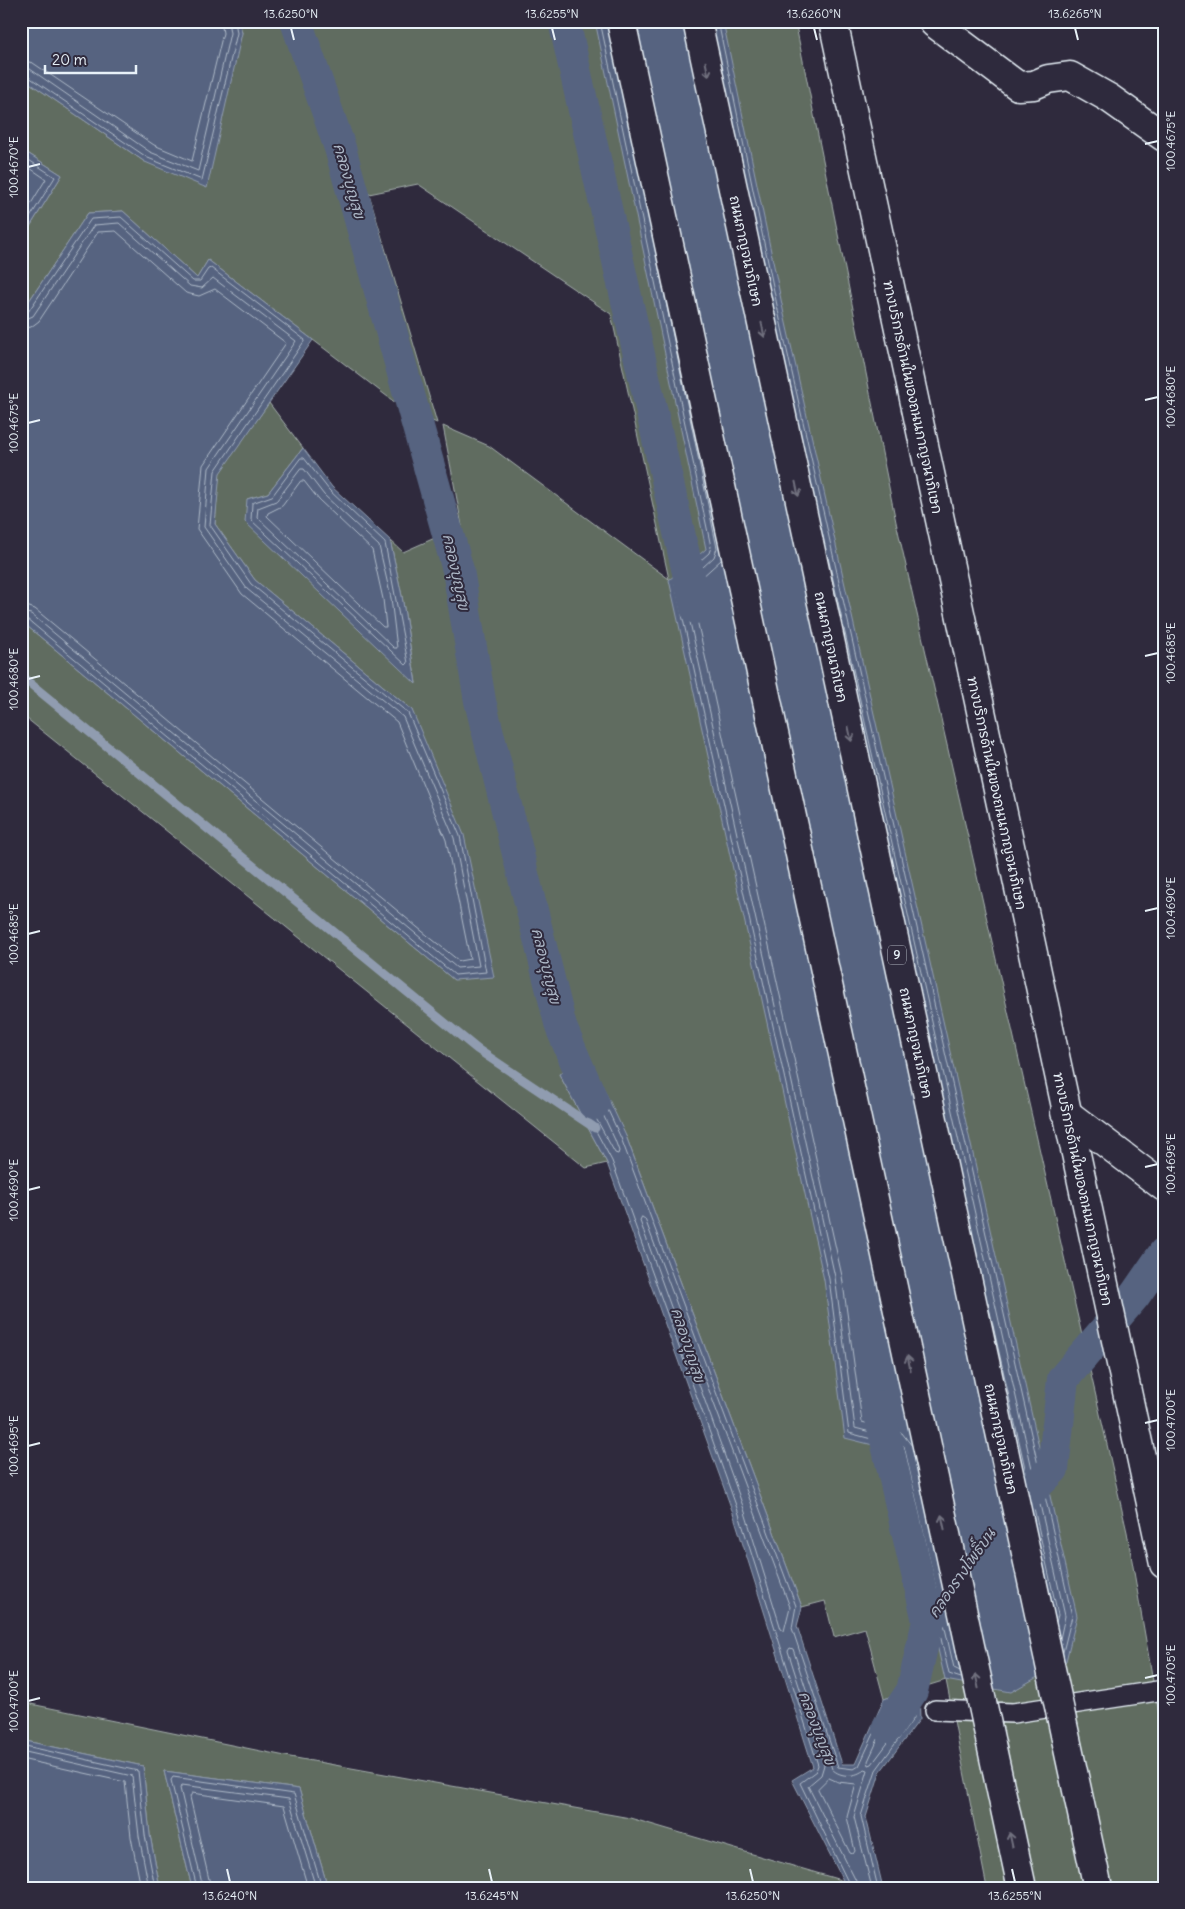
<svg xmlns="http://www.w3.org/2000/svg" width="1185" height="1909" viewBox="0 0 1185 1909" font-family="Delius,'Playpen Sans Thai',sans-serif">
  <rect width="100%" height="100%" fill="#2f2a3d"/>
  <filter id="ink" filterUnits="userSpaceOnUse"><feTurbulence type="fractalNoise" baseFrequency=".02" numOctaves="2"/><feDisplacementMap in="SourceGraphic" scale="10" xChannelSelector="R" yChannelSelector="G"/><feConvolveMatrix kernelMatrix="1 2 1 2 8 2 1 2 1" color-interpolation-filters="sRGB"/></filter>
  <g filter="url(#ink)">
    <g fill="#606c61" stroke="#a4aeac">
      <path d="M 239,21 L 795,21 L 896,522 L 1127,1532 L 1164,1744 L 1164,1888 L 987,1888 L 946,1680 L 884,1699 L 865,1628 L 834,1637 L 825,1601 L 802,1607 L 626,1136 L 559,1074 L 607,1163 L 586,1168 L 21,714 L 21,621 L 454,980 L 412,710 L 255,580 L 215,524 L 219,473 L 269,403 L 303,448 L 268,493 L 247,499 L 416,683 L 402,596 L 390,540 L 403,552 L 462,526 L 443,426 L 489,446 L 669,579 L 611,314 L 418,184 L 369,194 L 437,423 L 405,410 L 208,260 L 197,278 L 123,211 L 88,213 L 21,313 L 21,241 L 62,175 L 21,149 L 21,77 L 145,162 L 242,33 Z"/>
      <path d="M 21,1702 L 290,1757 L 630,1818 L 844,1881 L 847,1888 L 328,1888 L 299,1789 L 164,1771 L 192,1888 L 160,1888 L 150,1835 L 143,1766 L 21,1740 Z"/>
    </g>
    <g fill="#566480" stroke="#909cb0">
      <path d="M 21,21 L 239,21 L 242,33 L 207,188 L 145,162 L 21,77 Z"/>
      <path d="M 595,21 L 723,21 L 784,314 L 1077,1616 L 1066,1661 L 1011,1692 L 945,1680 L 893,1450 L 845,1438 L 824,1280 L 669,580 L 706,549 Z"/>
      <path d="M 21,149 L 62,175 L 21,241 Z"/>
      <path d="M 123,211 L 197,278 L 208,260 L 313,340 L 220,473 L 215,524 L 255,580 L 412,710 L 464,835 L 494,977 L 454,980 L 21,621 L 21,313 L 88,213 Z"/>
      <path d="M 303,448 L 332,487 L 390,540 L 402,596 L 416,684 L 245,522 L 247,499 L 268,493 Z"/>
      <path d="M 588,1055 L 626,1136 L 802,1607 L 797,1626 L 842,1764 L 855,1764 L 884,1699 L 919,1688 L 920,1719 L 880,1772 L 866,1817 L 883,1888 L 847,1888 L 792,1780 L 813,1767 L 733,1513 L 607,1163 L 559,1074 Z"/>
      <path d="M 21,1740 L 143,1766 L 150,1835 L 160,1888 L 21,1888 Z"/>
      <path d="M 164,1771 L 299,1789 L 328,1888 L 192,1888 Z"/>
    </g>
    <g fill="none" stroke-linecap="round" stroke-linejoin="round">
      <g stroke="#aeb9c8" stroke-width="1">
        <path d="M 600,21 L 711,547 L 709,553 L 675,583 L 829,1279 L 849,1433 L 894,1445 L 898,1448 L 949,1674 L 961,1678"/>
        <path d="M 718,21 L 779,315 L 1072,1616 L 1063,1652"/>
        <path d="M 21,60 L 33,63 L 154,145 L 192,161 L 223,33 L 221,21"/>
        <path d="M 21,67 L 30,69 L 150,152 L 198,171 L 230,33 L 228,21"/>
        <path d="M 21,74 L 26,75 L 148,158 L 202,180 L 237,33 L 235,21"/>
        <path d="M 21,155 L 55,177 L 21,232"/>
        <path d="M 21,162 L 46,179 L 21,220"/>
        <path d="M 657,259 L 717,548 L 714,557 L 682,586 L 835,1277 L 855,1428 L 897,1439 L 904,1446 L 954,1668 L 960,1671"/>
        <path d="M 21,315 L 28,312 L 91,219 L 121,217 L 193,281 L 200,281 L 208,269 L 211,268 L 305,340 L 215,471 L 210,525 L 251,584 L 408,713 L 460,836 L 486,972 L 455,975 L 27,619 L 21,618"/>
        <path d="M 21,321 L 33,316 L 94,225 L 119,223 L 190,286 L 202,288 L 213,278 L 296,341 L 209,468 L 204,527 L 247,589 L 403,717 L 454,838 L 479,966 L 457,968 L 31,614 L 21,612"/>
        <path d="M 21,329 L 31,327 L 39,321 L 98,232 L 116,231 L 186,293 L 199,296 L 215,289 L 286,343 L 203,465 L 197,529 L 242,594 L 397,722 L 446,840 L 470,959 L 459,961 L 417,927 L 35,609 L 21,604"/>
        <path d="M 301,458 L 304,458 L 329,490 L 385,543 L 408,663 L 406,665 L 251,520 L 252,503 L 272,496 Z"/>
        <path d="M 301,469 L 304,469 L 324,495 L 379,546 L 391,598 L 397,648 L 394,648 L 257,517 L 258,508 L 276,501 Z"/>
        <path d="M 301,481 L 304,481 L 319,500 L 372,550 L 383,599 L 386,627 L 383,627 L 267,516 L 268,513 L 282,506 Z"/>
        <path d="M 828,557 L 1065,1616 L 1060,1639"/>
        <path d="M 721,560 L 690,588 L 842,1276 L 862,1422 L 902,1433 L 912,1446"/>
        <path d="M 581,1073 L 584,1074 L 615,1140 L 619,1151 L 618,1154 L 615,1153 L 575,1080 Z"/>
        <path d="M 642,1217 L 645,1219 L 790,1607 L 784,1631 L 781,1629 L 744,1509 L 640,1221 Z"/>
        <path d="M 988,1303 L 1058,1615 L 1056,1622"/>
        <path d="M 907,1705 L 908,1716 L 872,1764 L 869,1765 L 868,1761 L 892,1709 Z"/>
        <path d="M 21,1745 L 138,1771 L 145,1835 L 155,1888"/>
        <path d="M 21,1751 L 132,1776 L 139,1836 L 149,1888"/>
        <path d="M 21,1759 L 125,1782 L 131,1837 L 141,1888"/>
        <path d="M 829,1778 L 838,1782 L 856,1784 L 847,1817 L 855,1851 L 853,1854 L 850,1853 L 818,1789 Z"/>
        <path d="M 197,1888 L 171,1780 L 173,1777 L 294,1794 L 322,1888"/>
        <path d="M 203,1888 L 180,1788 L 182,1785 L 289,1799 L 316,1888"/>
        <path d="M 211,1888 L 190,1797 L 192,1793 L 284,1806 L 308,1888"/>
        <path d="M 851,1888 L 800,1783 L 816,1771 L 818,1765 L 738,1511 L 612,1161 L 567,1077 L 584,1064 L 587,1065 L 621,1138 L 796,1606 L 792,1628 L 838,1767 L 854,1769 L 859,1766 L 888,1703 L 911,1696 L 914,1698 L 914,1718 L 876,1770 L 861,1816 L 878,1888"/>
        <path d="M 858,1888 L 856,1881 L 808,1786 L 821,1775 L 824,1765 L 788,1651 L 790,1648 L 793,1649 L 832,1769 C 841,1778 857,1777 865,1769 L 868,1770 L 854,1817 L 872,1888"/>
      </g>
      <path stroke="#909cb0" stroke-width="9" d="M 21,676 L 477,1049 L 595,1128"/>
      <g stroke="#566480" stroke-width="32">
        <path d="M 296,21 L 340,148 L 458,570 L 480,701 L 561,1027 L 594,1104"/>
        <path d="M 564,21 L 696,608"/>
        <path d="M 878,1406 L 928,1621"/>
        <path d="M 1013,1508 L 1053,1469 L 1063,1379 L 1135,1295 L 1164,1253"/>
        <path d="M 888,1727 L 912,1691 L 928,1621 L 940,1604"/>
      </g>
      <g stroke="#e8f1f8" stroke-width="22">
        <path id="lane" d="M 935,1710 L 1013,1713 L 1164,1690"/>
      </g>
      <g stroke="#e8f1f8" stroke-width="31">
        <g id="street">
          <path d="M 934,23 L 1018,86 L 1034,85 L 1048,79 L 1070,76 L 1109,98 L 1164,137"/>
          <path d="M 1065,1112 L 1164,1187"/>
        </g>
      </g>
      <g stroke="#e8f1f8" stroke-width="31">
        <path id="secondary" d="M 833,21 L 1164,1564"/>
      </g>
      <use href="#lane" stroke="#2f2a3d" stroke-width="19"/>
      <use href="#street" stroke="#2f2a3d" stroke-width="28"/>
      <use href="#secondary" stroke="#2f2a3d" stroke-width="28"/>
      <g stroke="#e8f1f8" stroke-width="31" stroke-linecap="butt">
        <g id="highway-bridge">
          <path d="M 621,21 L 1022,1888"/>
          <path d="M 697,21 L 1098,1888"/>
        </g>
      </g>
      <use href="#highway-bridge" stroke="#2f2a3d" stroke-width="28"/>
    </g>
    <defs><path id="oneway-shaft" d="M-6 0H5M1.5-3L5.5 0L1.5 3" fill="none" stroke-width="1.6" stroke-linecap="round" stroke-linejoin="round" transform="scale(1.25)"/></defs>
    <g stroke="#70707e">
      <use href="#oneway-shaft" transform="translate(707 69) rotate(78)"/>
      <use href="#oneway-shaft" transform="translate(763 330) rotate(78)"/>
      <use href="#oneway-shaft" transform="translate(797 489) rotate(78)"/>
      <use href="#oneway-shaft" transform="translate(850 734) rotate(78)"/>
      <use href="#oneway-shaft" transform="translate(909 1363) rotate(-102)"/>
      <use href="#oneway-shaft" transform="translate(943 1522) rotate(-102)"/>
      <use href="#oneway-shaft" transform="translate(977 1681) rotate(-102)"/>
      <use href="#oneway-shaft" transform="translate(1011 1840) rotate(-102)"/>
    </g>
  </g>
  <path fill="none" stroke="#e8f1f8" stroke-width="2" d="M 291,28 L 294,40M 552,28 L 555,40M 814,28 L 817,40M 1075,28 L 1078,40M 1145,144 L 1158,141M 28,167 L 40,164M 1145,400 L 1158,397M 28,423 L 40,420M 1145,656 L 1158,653M 28,679 L 40,676M 1145,911 L 1158,908M 28,934 L 40,931M 1145,1167 L 1158,1164M 28,1190 L 40,1187M 1145,1423 L 1158,1420M 28,1446 L 40,1443M 1145,1678 L 1158,1675M 28,1701 L 40,1698M 227,1869 L 230,1882M 489,1869 L 492,1882M 750,1869 L 753,1882M 1012,1869 L 1015,1882"/>
  <g text-anchor="middle" stroke-width="4" stroke-linejoin="round" paint-order="stroke">
    <rect fill="#2f2a3d" stroke="#b0b5c0" stroke-width="1" x="888" y="945.5" width="18" height="19" rx="4"/>
    <g font-size="12" font-weight="bold" fill="#e8f1f8">
      <text x="897" y="959">9</text>
    </g>
    <g font-size="14" fill="#e8f1f8" stroke="#2f2a3d">
      <text transform="translate(746 251) rotate(78)" y="5">ถนนกาญจนาภิเษก</text>
      <text transform="translate(913 397) rotate(78)" y="5">ทางบริการด้านในของถนนกาญจนาภิเษก</text>
      <text transform="translate(831 647) rotate(78)" y="5">ถนนกาญจนาภิเษก</text>
      <text transform="translate(997 793) rotate(78)" y="5">ทางบริการด้านในของถนนกาญจนาภิเษก</text>
      <text transform="translate(916 1043) rotate(78)" y="5">ถนนกาญจนาภิเษก</text>
      <text transform="translate(1083 1189) rotate(78)" y="5">ทางบริการด้านในของถนนกาญจนาภิเษก</text>
      <text transform="translate(1001 1439) rotate(78)" y="5">ถนนกาญจนาภิเษก</text>
    </g>
    <g font-size="15" font-style="italic" fill="#aeb9c8" stroke="#2f2a3d">
      <text transform="translate(349 181) rotate(74)" y="5">คลองบุญสุข</text>
      <text transform="translate(456 572) rotate(78)" y="5">คลองบุญสุข</text>
      <text transform="translate(546 966) rotate(76)" y="5">คลองบุญสุข</text>
      <text transform="translate(688 1345) rotate(72)" y="5">คลองบุญสุข</text>
      <text transform="translate(962 1573) rotate(-55)" y="5">คลองรางโพธิ์บน</text>
      <text transform="translate(817 1728) rotate(69)" y="5">คลองบุญสุข</text>
    </g>
  </g>
  <rect width="1185" height="1909" fill="none" stroke="#2f2a3d" stroke-width="55"/>
  <path d="M45 65v8h91v-8" fill="none" stroke="#e8f1f8" stroke-width="2.5"/>
  <text x="52" y="65" font-size="15" fill="#e8f1f8" stroke="#2f2a3d" stroke-width="4" paint-order="stroke">20 m</text>
  <rect x="28" y="28" width="1130" height="1854" fill="none" stroke="#e8f1f8" stroke-width="2"/>
  <g font-size="12" text-anchor="middle" fill="#e8f1f8">
    <text x="291" y="18">13.6250°N</text>
    <text x="552" y="18">13.6255°N</text>
    <text x="814" y="18">13.6260°N</text>
    <text x="1075" y="18">13.6265°N</text>
    <text transform="translate(1171 141) rotate(-90)" y="4">100.4675°E</text>
    <text transform="translate(14 167) rotate(-90)" y="4">100.4670°E</text>
    <text transform="translate(1171 397) rotate(-90)" y="4">100.4680°E</text>
    <text transform="translate(14 423) rotate(-90)" y="4">100.4675°E</text>
    <text transform="translate(1171 653) rotate(-90)" y="4">100.4685°E</text>
    <text transform="translate(14 679) rotate(-90)" y="4">100.4680°E</text>
    <text transform="translate(1171 908) rotate(-90)" y="4">100.4690°E</text>
    <text transform="translate(14 934) rotate(-90)" y="4">100.4685°E</text>
    <text transform="translate(1171 1164) rotate(-90)" y="4">100.4695°E</text>
    <text transform="translate(14 1190) rotate(-90)" y="4">100.4690°E</text>
    <text transform="translate(1171 1420) rotate(-90)" y="4">100.4700°E</text>
    <text transform="translate(14 1446) rotate(-90)" y="4">100.4695°E</text>
    <text transform="translate(1171 1675) rotate(-90)" y="4">100.4705°E</text>
    <text transform="translate(14 1701) rotate(-90)" y="4">100.4700°E</text>
    <text x="230" y="1900">13.6240°N</text>
    <text x="492" y="1900">13.6245°N</text>
    <text x="753" y="1900">13.6250°N</text>
    <text x="1015" y="1900">13.6255°N</text>
  </g>
</svg>
